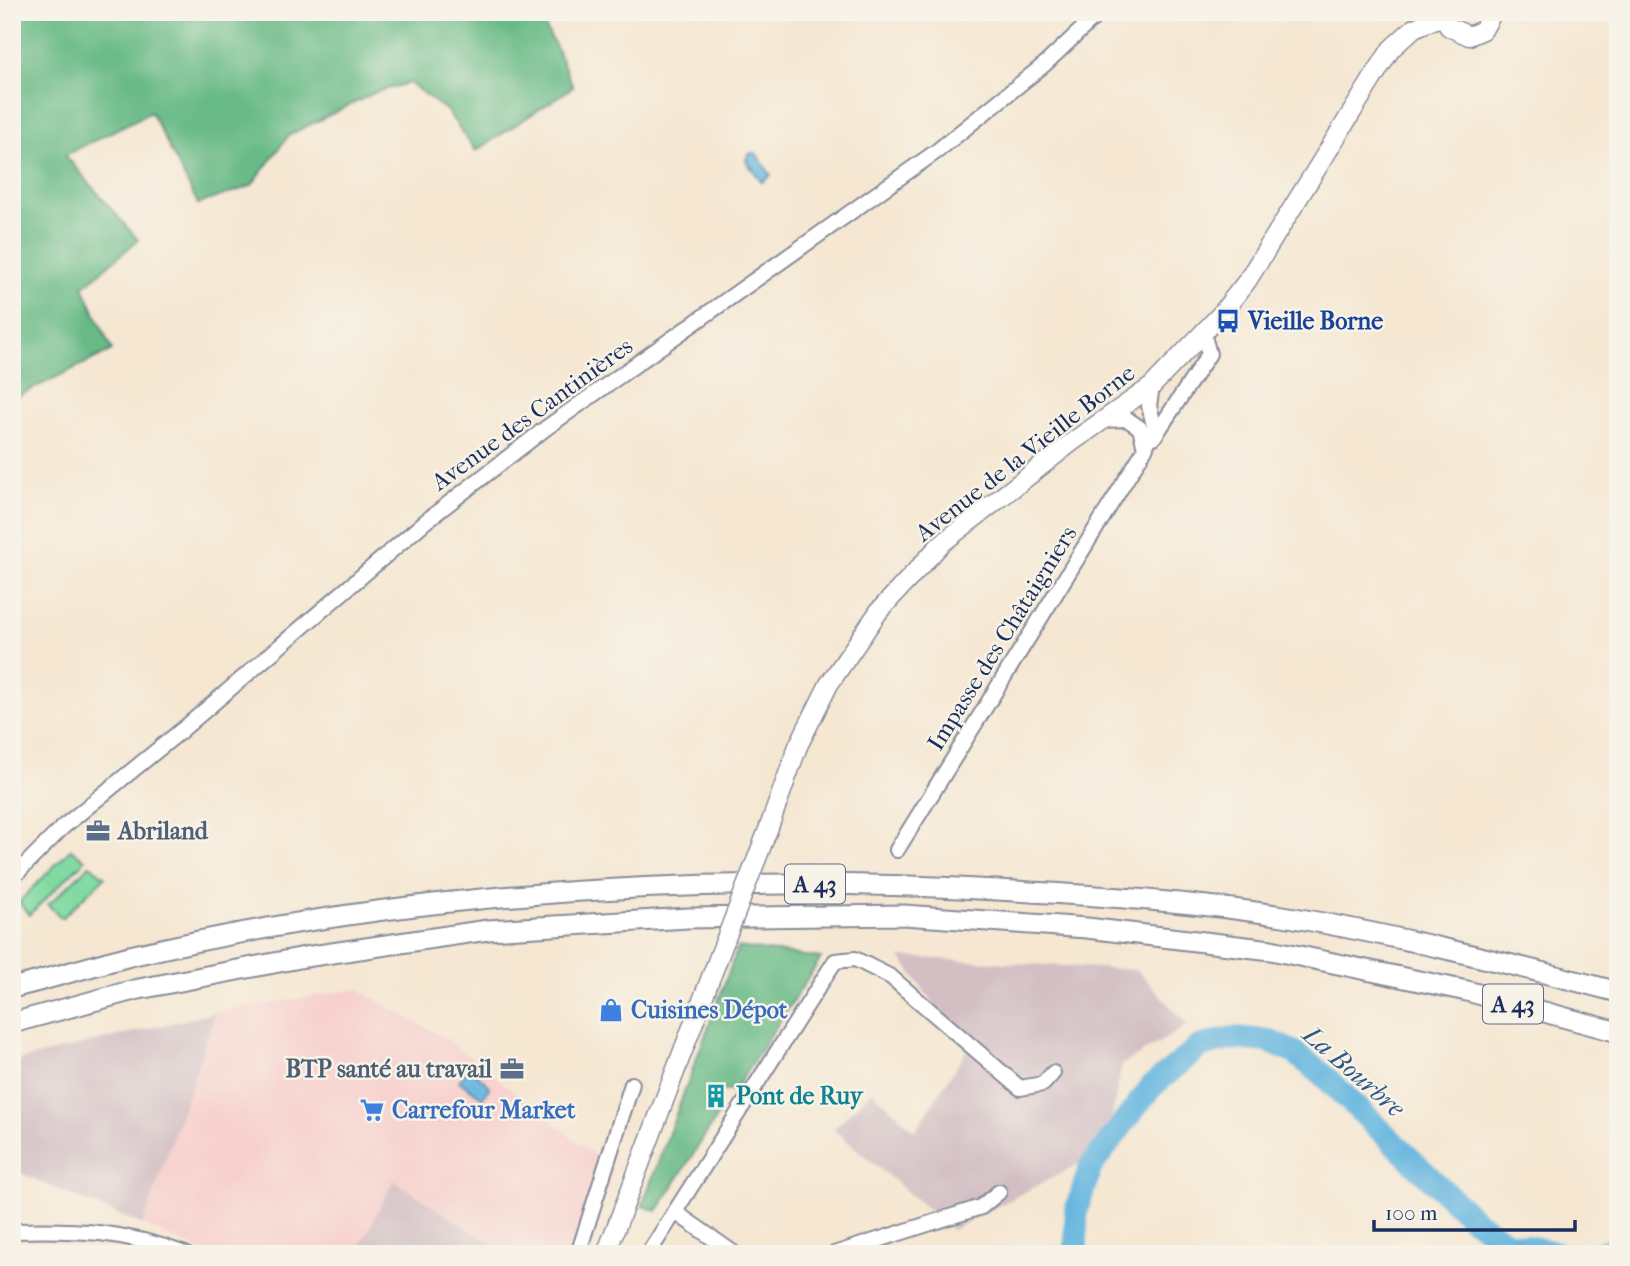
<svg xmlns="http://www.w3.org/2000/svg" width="1630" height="1266" viewBox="0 0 1630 1266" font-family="'IM FELL French Canon',serif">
  <rect width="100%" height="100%" fill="#f7f3e8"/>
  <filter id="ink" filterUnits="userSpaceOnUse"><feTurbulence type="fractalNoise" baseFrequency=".0143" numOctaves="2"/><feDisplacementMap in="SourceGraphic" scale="14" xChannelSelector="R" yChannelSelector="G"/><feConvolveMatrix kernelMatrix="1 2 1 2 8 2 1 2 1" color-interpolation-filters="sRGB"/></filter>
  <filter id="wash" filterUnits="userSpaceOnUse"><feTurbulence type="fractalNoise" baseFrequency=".00686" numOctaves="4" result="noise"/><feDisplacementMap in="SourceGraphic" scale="28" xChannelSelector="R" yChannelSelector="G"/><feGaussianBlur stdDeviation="1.57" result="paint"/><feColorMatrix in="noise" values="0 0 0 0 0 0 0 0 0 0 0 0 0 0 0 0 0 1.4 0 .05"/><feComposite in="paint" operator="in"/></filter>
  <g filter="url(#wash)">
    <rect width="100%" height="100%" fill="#f5e7d2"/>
    <path fill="#f7d0cd" d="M 358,989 L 450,1041 L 613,1170 L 584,1254 L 508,1254 L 393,1180 L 357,1254 L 208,1254 L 143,1225 L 216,1012 Z"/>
    <g fill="#d2bec3">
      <path d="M 900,957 L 1137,970 L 1188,1025 L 1122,1065 L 1108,1137 L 1090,1158 L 952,1230 L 833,1129 L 872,1091 L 915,1131 L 967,1050 Z"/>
      <path d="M 216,1012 L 143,1225 L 12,1170 L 12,1062 Z"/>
      <path d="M 393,1180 L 481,1237 L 508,1254 L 357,1254 Z"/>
    </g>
    <g fill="#80daa0" stroke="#4e847f" stroke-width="2">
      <path d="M 71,849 L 85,860 L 29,915 L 19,902 Z"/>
      <path d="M 90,865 L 105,877 L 62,918 L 48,905 Z"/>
    </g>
    <g fill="#68ba86" stroke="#427472" stroke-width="2">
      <path d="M 12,12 L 537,12 L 556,47 L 573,87 L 476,151 L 446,110 L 409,83 L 376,92 L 289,135 L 251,186 L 198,204 L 151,112 L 65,155 L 138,240 L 83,287 L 112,350 L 12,399 Z"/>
      <path d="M 738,947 L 821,958 L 734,1091 L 712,1090 L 708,1101 L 720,1112 L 657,1211 L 642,1206 Z"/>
    </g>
    <g fill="#64b5df" stroke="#40729e" stroke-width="2">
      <path d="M 756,153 L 771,175 L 762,182 L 746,161 L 748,154 Z"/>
      <path d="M 469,1068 L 490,1086 L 483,1098 L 459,1081 Z"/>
    </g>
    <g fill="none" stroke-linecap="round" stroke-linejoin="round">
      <g stroke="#64b5df" stroke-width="24">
        <path d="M 1076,1254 L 1076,1211 L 1091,1166 L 1151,1087 L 1199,1047 L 1232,1038 L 1268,1041 L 1295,1053 L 1323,1075 L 1473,1219 L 1506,1242 L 1559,1254"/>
        <path d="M 1595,1254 L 1618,1248"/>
      </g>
    </g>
  </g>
  <g filter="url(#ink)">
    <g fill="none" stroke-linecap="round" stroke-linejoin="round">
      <g stroke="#888b98" stroke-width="18">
        <g id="minor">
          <path d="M 1103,420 L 1127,419 L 1140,428 L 1145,448"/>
          <path d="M 1154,437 L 1209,354 L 1203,333"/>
          <path d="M 897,850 L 1145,449 L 1154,425 L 1149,406 L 1152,386"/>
          <path d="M 12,878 L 64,826 L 182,730 L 426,521 L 546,428 L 937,151 L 1045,64 L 1100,12"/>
          <path d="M 675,1212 L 735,1254"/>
          <path d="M 12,1231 C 76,1229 125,1231 185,1254"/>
          <path d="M 578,1254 L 632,1084"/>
          <path d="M 648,1254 L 835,961 L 855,959 L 891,977 L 1020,1088 L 1043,1084 L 1053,1073"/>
          <path d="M 834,1254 L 981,1207 L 999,1192"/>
        </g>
      </g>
      <g stroke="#888b98" stroke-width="21">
        <g id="major">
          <path d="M 1443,12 L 1449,27 L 1469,36 L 1483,30 L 1493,12"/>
          <path d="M 769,827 L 798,746 L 829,684 L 879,611 L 941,544 L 1072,442 L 1152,386 L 1221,314 L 1247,281 L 1391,49 L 1414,28 L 1443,16"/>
          <path d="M 606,1254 L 706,990"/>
        </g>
      </g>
      <g stroke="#888b98" stroke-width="23">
        <g id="highway">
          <path d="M 12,988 C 52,978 91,966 130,956 C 419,889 720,873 1015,891 C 1104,896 1195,902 1283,916 C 1396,935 1507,963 1618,992"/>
          <path d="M 12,1023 L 134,990 L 305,957 L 488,930 L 688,918 L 904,915 L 1087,928 L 1271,950 L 1467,991 L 1618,1032"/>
        </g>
      </g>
      <use href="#minor" stroke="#fff" stroke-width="14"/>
      <use href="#major" stroke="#fff" stroke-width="18"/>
      <use href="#highway" stroke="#fff" stroke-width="19"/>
      <g stroke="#888b98" stroke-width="21" stroke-linecap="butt">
        <path id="major-bridge" d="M 706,990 L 769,827"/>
      </g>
      <use href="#major-bridge" stroke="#fff" stroke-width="18"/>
    </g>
  </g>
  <defs>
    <g id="bus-bare" transform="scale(1.89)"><path d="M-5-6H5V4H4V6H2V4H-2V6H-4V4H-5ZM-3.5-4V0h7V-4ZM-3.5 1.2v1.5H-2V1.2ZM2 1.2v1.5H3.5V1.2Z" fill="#1a4fb4" stroke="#f7f3e8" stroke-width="2.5" paint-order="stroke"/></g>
    <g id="office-bare" transform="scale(1.89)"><path d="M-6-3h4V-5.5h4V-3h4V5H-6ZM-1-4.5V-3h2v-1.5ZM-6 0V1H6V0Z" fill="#5c6f8a" stroke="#f7f3e8" stroke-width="2.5" paint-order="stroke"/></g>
    <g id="shop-bare" transform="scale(1.89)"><path d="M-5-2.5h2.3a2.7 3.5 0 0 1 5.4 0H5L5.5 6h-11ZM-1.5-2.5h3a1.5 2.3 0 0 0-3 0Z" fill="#3f7fe0" stroke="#f7f3e8" stroke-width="2.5" paint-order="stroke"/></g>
    <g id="building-bare" transform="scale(1.89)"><path d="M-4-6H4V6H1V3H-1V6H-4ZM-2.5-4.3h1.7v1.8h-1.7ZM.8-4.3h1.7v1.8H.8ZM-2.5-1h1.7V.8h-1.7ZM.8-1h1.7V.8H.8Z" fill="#0f9aa8" stroke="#f7f3e8" stroke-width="2.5" paint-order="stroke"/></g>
    <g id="supermarket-bare" transform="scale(1.89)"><path d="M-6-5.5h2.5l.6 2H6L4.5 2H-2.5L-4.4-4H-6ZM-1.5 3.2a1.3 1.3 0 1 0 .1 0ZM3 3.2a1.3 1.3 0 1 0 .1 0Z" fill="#3f7fe0" stroke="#f7f3e8" stroke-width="2.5" paint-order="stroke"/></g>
  </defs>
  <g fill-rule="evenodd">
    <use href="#bus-bare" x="1228" y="321"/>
    <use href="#office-bare" x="98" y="831"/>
    <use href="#shop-bare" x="611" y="1010"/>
    <use href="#office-bare" x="512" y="1069"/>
    <use href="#building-bare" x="716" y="1096"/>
    <use href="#supermarket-bare" x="372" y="1110"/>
  </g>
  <g text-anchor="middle" stroke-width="5" stroke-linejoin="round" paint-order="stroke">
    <g fill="#f7f3e8" stroke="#5d6a87" stroke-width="2">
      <rect x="785" y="864.5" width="60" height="39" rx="5"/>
      <rect x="1483" y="984.5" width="60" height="39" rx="5"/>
    </g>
    <g font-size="23" font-weight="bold" fill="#1b2f5e">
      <text x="815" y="892">A 43</text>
      <text x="1513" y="1012">A 43</text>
    </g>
    <g font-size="24" font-weight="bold" fill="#164399" stroke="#f7f3e8" text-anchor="start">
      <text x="1248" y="329">Vieille Borne</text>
    </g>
    <g font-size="24" fill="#1b2f5e" stroke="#f7f3e8">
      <text transform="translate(532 414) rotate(-36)" y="8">Avenue des Cantinières</text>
      <text transform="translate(1025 453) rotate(-38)" y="8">Avenue de la Vieille Borne</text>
      <text transform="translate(1002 638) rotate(-58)" y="8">Impasse des Châtaigniers</text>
    </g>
    <g font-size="24" font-weight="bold" fill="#4e5e75" stroke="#f7f3e8" text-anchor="start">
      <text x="118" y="839">Abriland</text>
      <text x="492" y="1077" text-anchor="end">BTP santé au travail</text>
    </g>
    <g font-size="24" font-weight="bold" fill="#366cbe" stroke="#f7f3e8" text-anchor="start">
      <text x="631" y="1018">Cuisines Dépot</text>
      <text x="392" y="1118">Carrefour Market</text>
    </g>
    <g font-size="24" font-weight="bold" fill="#0d838f" stroke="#f7f3e8" text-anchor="start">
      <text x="736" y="1104">Pont de Ruy</text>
    </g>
    <g font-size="26" font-style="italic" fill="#315785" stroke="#f7f3e8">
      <text transform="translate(1354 1071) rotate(41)" y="9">La Bourbre</text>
    </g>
  </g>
  <rect width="1630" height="1266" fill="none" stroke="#f7f3e8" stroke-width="42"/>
  <path d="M1374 1220v10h201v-10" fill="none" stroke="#1b2f5e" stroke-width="3.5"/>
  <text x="1385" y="1220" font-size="21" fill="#1b2f5e" stroke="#f7f3e8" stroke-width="5" paint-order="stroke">100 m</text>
</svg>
